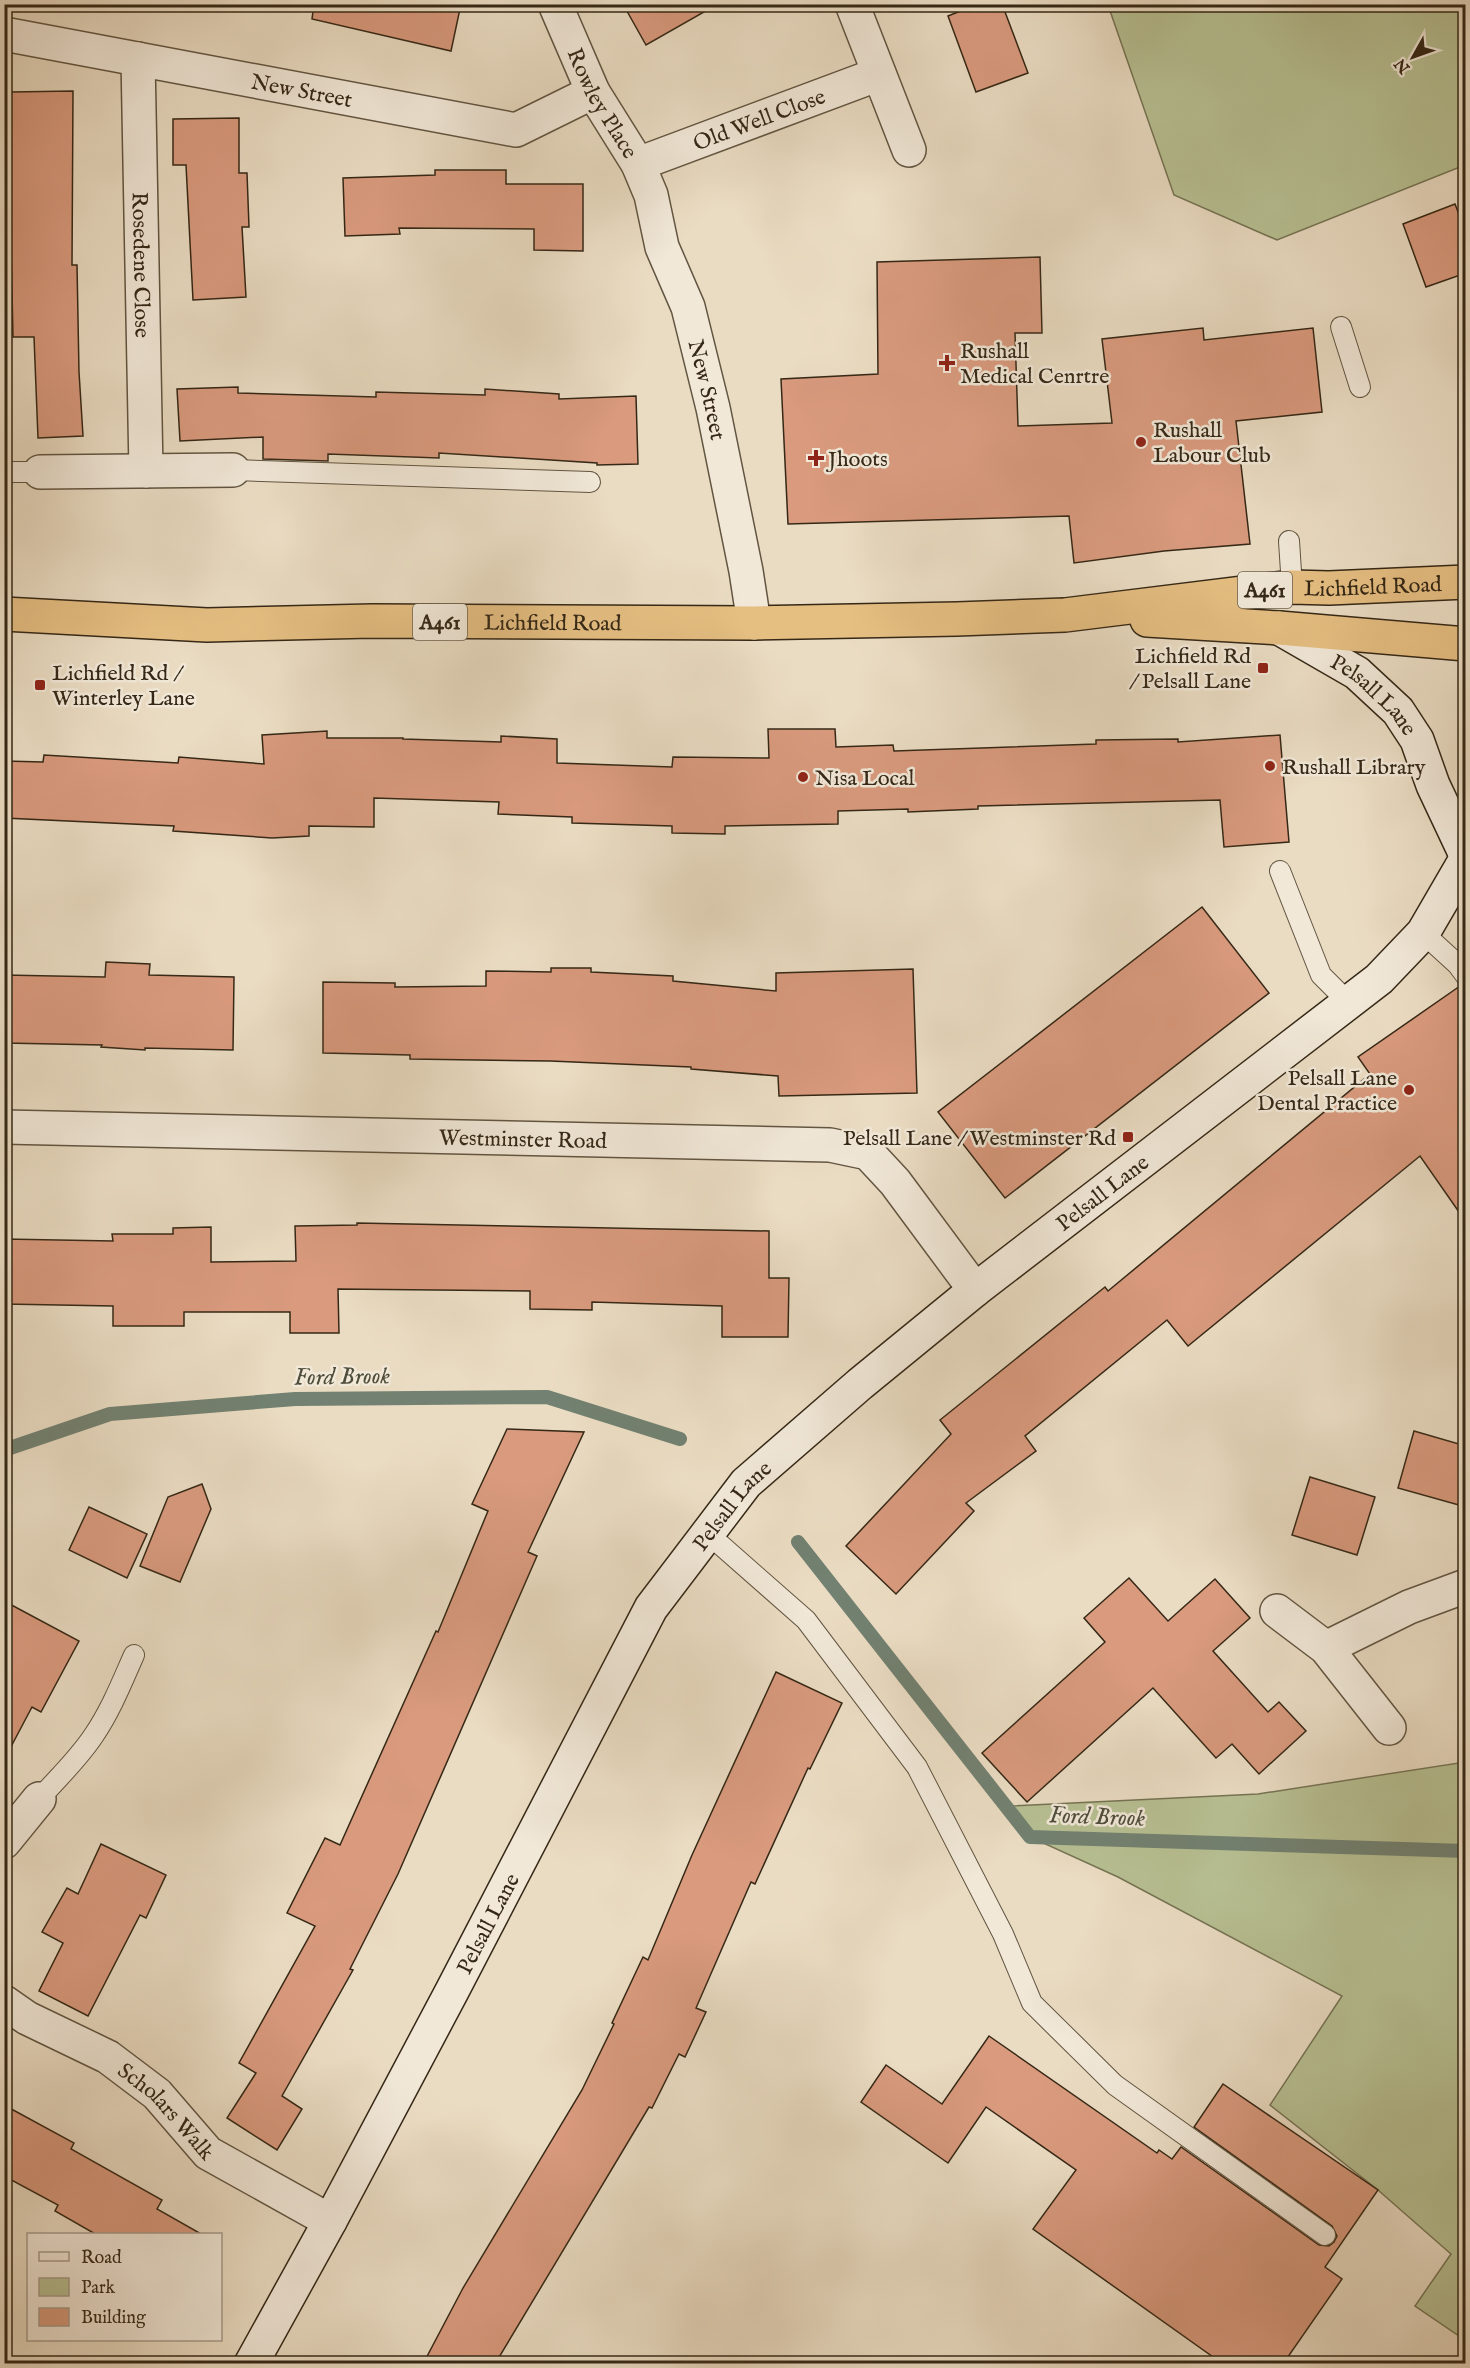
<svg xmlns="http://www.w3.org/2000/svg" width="1470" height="2368" viewBox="0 0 1470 2368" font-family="'IM FELL English',serif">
  <rect width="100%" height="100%" fill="#eadcc3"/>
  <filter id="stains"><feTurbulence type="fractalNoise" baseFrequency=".00333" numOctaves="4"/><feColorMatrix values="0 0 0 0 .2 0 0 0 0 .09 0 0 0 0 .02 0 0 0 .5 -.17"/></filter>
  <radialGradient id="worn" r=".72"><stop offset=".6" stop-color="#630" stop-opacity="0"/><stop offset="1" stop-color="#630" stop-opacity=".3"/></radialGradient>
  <g fill="#b7c093" stroke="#767454" stroke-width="1.5">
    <path d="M 1108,5 L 1465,5 L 1465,165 L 1277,240 L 1174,195 Z"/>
    <path d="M 1465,1762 L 1465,2340 L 1415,2306 L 1451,2254 L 1378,2190 L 1270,2105 L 1342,1996 L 1118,1877 L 1030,1837 L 1012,1806 L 1258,1794 Z"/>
  </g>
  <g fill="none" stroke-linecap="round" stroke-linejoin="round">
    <g stroke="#728171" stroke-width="14">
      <path d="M 4,1450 L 110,1414 L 295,1399 L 547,1397 L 680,1439"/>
      <path d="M 798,1542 L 1030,1837 L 1466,1851"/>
    </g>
  </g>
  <g fill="#d99a7e" stroke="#352816" stroke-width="1.5">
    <path d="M 314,4 L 461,4 L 451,51 L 312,19 Z"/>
    <path d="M 623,4 L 718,4 L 646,45 Z"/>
    <path d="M 978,4 L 1002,4 L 1028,73 L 976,92 L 948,16 Z"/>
    <path d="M 73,91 L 72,265 L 77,265 L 79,372 L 83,436 L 38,438 L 34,337 L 13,337 L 9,158 L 11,158 L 11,92 Z"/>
    <path d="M 239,118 L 239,173 L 247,173 L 249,227 L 242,227 L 246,297 L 193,300 L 186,165 L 173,165 L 173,119 Z"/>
    <path d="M 435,170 L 506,170 L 506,184 L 583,184 L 583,251 L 534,250 L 534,229 L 399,228 L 400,234 L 345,236 L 343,178 L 435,175 Z"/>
    <path d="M 1455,204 L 1466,233 L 1466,273 L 1426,287 L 1403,224 Z"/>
    <path d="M 1040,257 L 1042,333 L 1015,333 L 1018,426 L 1112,423 L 1102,339 L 1203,328 L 1204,340 L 1313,328 L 1322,412 L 1236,421 L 1250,544 L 1164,551 L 1074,563 L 1069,516 L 788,524 L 781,379 L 878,374 L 877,262 Z"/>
    <path d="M 238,387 L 238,393 L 376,397 L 376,392 L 485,395 L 485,389 L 559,394 L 559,399 L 636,396 L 638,464 L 597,465 L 597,463 L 439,453 L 439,458 L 328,454 L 328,461 L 263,459 L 263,437 L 180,441 L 177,389 Z"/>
    <path d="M 768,729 L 835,729 L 836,747 L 893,745 L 894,751 L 1096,744 L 1096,740 L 1178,739 L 1178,742 L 1280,735 L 1289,842 L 1224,847 L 1220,800 L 978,806 L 978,809 L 908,812 L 908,809 L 838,811 L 838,824 L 725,826 L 725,834 L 672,833 L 672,826 L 572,823 L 572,817 L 498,814 L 499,802 L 374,798 L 374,827 L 309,826 L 309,836 L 272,838 L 173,831 L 174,826 L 4,818 L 4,761 L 43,762 L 44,755 L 178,763 L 179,757 L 264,764 L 262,735 L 327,731 L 327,738 L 403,738 L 403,739 L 501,742 L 501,736 L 557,739 L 557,763 L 672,767 L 673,757 L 769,758 Z"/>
    <path d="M 1202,907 L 1269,993 L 1005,1198 L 938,1112 Z"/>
    <path d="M 106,962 L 150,964 L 149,975 L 234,977 L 233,1050 L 145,1048 L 145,1050 L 101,1047 L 102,1045 L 4,1043 L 4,975 L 105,977 Z"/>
    <path d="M 551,968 L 591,968 L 591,972 L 673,976 L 673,981 L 776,991 L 776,973 L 913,969 L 917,1093 L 779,1096 L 778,1076 L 691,1069 L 691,1067 L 550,1061 L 410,1059 L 410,1055 L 323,1053 L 323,982 L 395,983 L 395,987 L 486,986 L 486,971 L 551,972 Z"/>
    <path d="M 1460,986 L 1466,988 L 1466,1222 L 1420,1156 L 1188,1346 L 1167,1320 L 1025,1436 L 1036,1451 L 966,1503 L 974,1511 L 896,1594 L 846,1546 L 951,1434 L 940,1420 L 1105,1287 L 1108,1291 L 1370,1074 L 1358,1057 Z"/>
    <path d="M 357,1223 L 769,1231 L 769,1278 L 789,1278 L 788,1337 L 722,1337 L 722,1306 L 592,1302 L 592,1310 L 530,1309 L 530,1291 L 338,1289 L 339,1333 L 290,1333 L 290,1312 L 184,1312 L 184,1326 L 113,1326 L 113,1306 L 4,1304 L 4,1239 L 113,1241 L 112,1234 L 173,1234 L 173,1228 L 211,1227 L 211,1262 L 296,1261 L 295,1226 L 357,1225 Z"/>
    <path d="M 507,1429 L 584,1432 L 528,1552 L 537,1556 L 398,1874 L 350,1969 L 353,1970 L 282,2096 L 302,2109 L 277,2150 L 227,2118 L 256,2073 L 239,2063 L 315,1926 L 287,1913 L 325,1838 L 340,1845 L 436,1631 L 438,1632 L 488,1511 L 472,1504 Z"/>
    <path d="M 1414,1431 L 1466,1446 L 1466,1507 L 1398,1488 Z"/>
    <path d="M 1310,1477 L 1375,1497 L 1357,1555 L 1292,1535 Z"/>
    <path d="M 202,1484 L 211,1509 L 180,1582 L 140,1566 L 168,1497 Z"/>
    <path d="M 89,1507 L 147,1534 L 127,1578 L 69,1550 Z"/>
    <path d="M 1129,1578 L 1168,1621 L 1215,1579 L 1250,1618 L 1213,1651 L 1268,1712 L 1279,1702 L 1306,1731 L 1259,1774 L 1232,1744 L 1216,1758 L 1153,1688 L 1027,1802 L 982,1753 L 1105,1642 L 1084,1618 Z"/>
    <path d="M 4,1601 L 79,1641 L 41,1712 L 32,1707 L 4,1760 Z"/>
    <path d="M 776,1672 L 842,1703 L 810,1769 L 808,1768 L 755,1884 L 751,1882 L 696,2008 L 706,2012 L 685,2057 L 679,2054 L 652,2108 L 649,2107 L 495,2364 L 423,2364 L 463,2288 L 582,2090 L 614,2024 L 612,2023 L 643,1957 L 648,1960 L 692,1855 Z"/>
    <path d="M 101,1844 L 166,1875 L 146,1918 L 140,1915 L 88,2016 L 39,1991 L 63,1943 L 42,1932 L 67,1888 L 78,1894 Z"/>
    <path d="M 989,2036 L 1157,2153 L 1159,2150 L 1172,2159 L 1181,2147 L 1319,2245 L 1329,2246 L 1334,2242 L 1337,2236 L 1332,2226 L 1194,2127 L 1223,2084 L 1378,2190 L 1325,2267 L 1342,2279 L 1283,2364 L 1223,2364 L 1033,2229 L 1076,2170 L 986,2107 L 948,2163 L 861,2102 L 886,2065 L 942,2104 Z"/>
    <path d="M 4,2105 L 74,2143 L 71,2149 L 162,2200 L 157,2209 L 203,2235 L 97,2235 L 55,2211 L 58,2205 L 4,2176 Z"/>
  </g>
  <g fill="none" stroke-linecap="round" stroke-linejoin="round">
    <g stroke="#625541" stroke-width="22">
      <g id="lane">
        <path d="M 1341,327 L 1360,387"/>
        <path d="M 233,470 L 590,482"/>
        <path d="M 4,472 L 40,472"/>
        <path d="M 1289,541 L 1292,587"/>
        <path d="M 1280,871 L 1321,975 L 1349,1003"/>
        <path d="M 1423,933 L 1457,964 L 1466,976"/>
        <path d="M 706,1532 L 806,1620 L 917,1767 L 1003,1934 L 1032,2003 L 1115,2085 L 1325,2235"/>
        <path d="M 39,1799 C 58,1778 79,1758 94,1735 C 111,1710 122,1682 134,1655"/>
      </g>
    </g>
    <g stroke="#625541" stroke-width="36">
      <g id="street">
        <path id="s1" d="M 555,4 L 593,92 L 638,164 L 651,195 L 662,247 L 688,307 L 713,408 L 746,571 L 754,623"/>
        <path d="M 852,4 L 909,150"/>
        <path id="s2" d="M 4,34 L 516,130 L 593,92"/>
        <path id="s3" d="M 138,59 L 146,471"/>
        <path id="s4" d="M 638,164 L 879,74"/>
        <path d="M 40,472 L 233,470"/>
        <path id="s5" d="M 4,1127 L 830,1145 L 868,1153 L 895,1182 L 975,1290"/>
        <path d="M 1277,1611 L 1326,1648 L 1389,1728"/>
        <path d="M 1326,1648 L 1409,1607 L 1466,1586"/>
        <path d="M 4,1842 L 39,1799"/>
        <path id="s6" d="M 4,2002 L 27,2018 L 108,2057 L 157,2094 L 208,2153 L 330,2221"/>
      </g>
    </g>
    <g stroke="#352816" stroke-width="36">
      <g id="secondary">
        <path id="s7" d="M 1279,628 L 1357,673 L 1398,711 L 1417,740 L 1433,785 L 1466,855"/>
        <path id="s8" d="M 251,2364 L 330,2221 L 452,1991 L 651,1608 L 746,1483 L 860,1384 L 975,1290 L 1379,979 L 1423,933 L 1466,859"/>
      </g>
    </g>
    <g stroke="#352816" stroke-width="36">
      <g id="highway">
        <path id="s9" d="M 4,614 L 207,625 L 372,621 L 754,623 L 957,619 L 1065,615 L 1292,587 L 1329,588 L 1466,582"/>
        <path d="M 1147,620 L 1279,628 L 1466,644"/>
      </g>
    </g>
    <use href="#lane" stroke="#f1e8d8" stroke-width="20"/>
    <use href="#street" stroke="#f1e8d8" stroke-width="33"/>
    <use href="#secondary" stroke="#f1e8d8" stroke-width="33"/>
    <use href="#highway" stroke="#e5be82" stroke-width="33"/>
  </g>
  <g fill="#8f2418" stroke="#f1e8d8" stroke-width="2">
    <path d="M944 354h6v6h6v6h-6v6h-6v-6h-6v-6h6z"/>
    <circle cx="1141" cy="442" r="6"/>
    <path d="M813 449h6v6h6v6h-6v6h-6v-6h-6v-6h6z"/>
    <rect x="1257" y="662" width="12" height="12" rx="3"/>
    <rect x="34" y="679" width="12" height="12" rx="3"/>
    <circle cx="1270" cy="766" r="6"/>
    <circle cx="803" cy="777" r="6"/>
    <circle cx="1409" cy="1090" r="6"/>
    <rect x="1122" y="1131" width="12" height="12" rx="3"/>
  </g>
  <g text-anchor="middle" stroke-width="5" stroke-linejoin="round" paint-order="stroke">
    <g fill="#f1e8d8" stroke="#6d6250" stroke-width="1.5">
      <rect x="1238" y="572" width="54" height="36" rx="4.5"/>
      <rect x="413" y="604" width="54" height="36" rx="4.5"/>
    </g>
    <g font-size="21" font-weight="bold" fill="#352816">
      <text x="1265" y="597">A461</text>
      <text x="440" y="629">A461</text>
    </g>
    <g font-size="22" fill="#352816" stroke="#f1e8d8">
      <text dy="8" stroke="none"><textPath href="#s2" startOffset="303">New Street</textPath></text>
      <text dy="8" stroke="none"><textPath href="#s1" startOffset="110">Rowley Place</textPath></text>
      <text dy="8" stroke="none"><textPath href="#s4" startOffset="129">Old Well Close</textPath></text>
      <text dy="8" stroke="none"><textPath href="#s3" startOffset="206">Rosedene Close</textPath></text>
      <text dy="8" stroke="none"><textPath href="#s1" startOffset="418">New Street</textPath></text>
      <text dy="8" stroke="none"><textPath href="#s9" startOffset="1371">Lichfield Road</textPath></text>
      <text dy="8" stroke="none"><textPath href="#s9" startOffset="549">Lichfield Road</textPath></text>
      <text dy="8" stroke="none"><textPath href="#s7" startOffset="117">Pelsall Lane</textPath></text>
      <text dy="8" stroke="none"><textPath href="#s5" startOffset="519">Westminster Road</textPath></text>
      <text dy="8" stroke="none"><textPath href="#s8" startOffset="1472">Pelsall Lane</textPath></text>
      <text dy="8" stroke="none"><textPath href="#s8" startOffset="986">Pelsall Lane</textPath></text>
      <text dy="8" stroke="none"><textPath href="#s8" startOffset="500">Pelsall Lane</textPath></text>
      <text dy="8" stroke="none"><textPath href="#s6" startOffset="198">Scholars Walk</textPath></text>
    </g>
    <g font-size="22" fill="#352816" stroke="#f1e8d8" text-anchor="start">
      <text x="960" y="358">Rushall<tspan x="960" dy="25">Medical Cenrtre</tspan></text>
      <text x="1153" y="437">Rushall<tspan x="1153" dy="25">Labour Club</tspan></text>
      <text x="828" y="466">Jhoots</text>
      <text x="1251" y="663" text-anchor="end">Lichfield Rd<tspan x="1251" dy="25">/ Pelsall Lane</tspan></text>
      <text x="52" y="680">Lichfield Rd /<tspan x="52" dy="25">Winterley Lane</tspan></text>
      <text x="1282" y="774">Rushall Library</text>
      <text x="815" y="785">Nisa Local</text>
      <text x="1397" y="1085" text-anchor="end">Pelsall Lane<tspan x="1397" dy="25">Dental Practice</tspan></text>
      <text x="1116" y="1145" text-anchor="end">Pelsall Lane / Westminster Rd</text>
    </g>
    <g font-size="24" font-style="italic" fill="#4e4d3c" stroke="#f1e8d8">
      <text transform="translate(342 1376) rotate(-1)" y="8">Ford Brook</text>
      <text transform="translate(1097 1816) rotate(2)" y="8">Ford Brook</text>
    </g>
  </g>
  <rect width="1470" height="2368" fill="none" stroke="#eadcc3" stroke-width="24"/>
  <rect x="6" y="6" width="1458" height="2356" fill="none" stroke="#352816" stroke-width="3"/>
  <rect x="12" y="12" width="1446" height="2344" fill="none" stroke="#352816" stroke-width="1.5"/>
  <rect x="27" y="2233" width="195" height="108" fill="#f1e8d8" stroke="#a69b8a" stroke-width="1.5"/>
  <rect x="39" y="2252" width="30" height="9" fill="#f1e8d8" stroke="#a69b8a" stroke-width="1.5"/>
  <text x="81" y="2263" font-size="18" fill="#352816">Road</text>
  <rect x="39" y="2278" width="30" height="18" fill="#b7c093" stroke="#a69b8a" stroke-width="1.5"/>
  <text x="81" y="2293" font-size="18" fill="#352816">Park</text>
  <rect x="39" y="2308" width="30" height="18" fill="#d99a7e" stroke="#a69b8a" stroke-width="1.5"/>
  <text x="81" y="2323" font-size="18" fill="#352816">Building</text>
  <g transform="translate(1413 57) rotate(230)" stroke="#f1e8d8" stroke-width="4.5" paint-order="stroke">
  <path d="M0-4.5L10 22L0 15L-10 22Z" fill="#352816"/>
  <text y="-9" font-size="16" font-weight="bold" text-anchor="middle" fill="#352816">N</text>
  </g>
  <rect width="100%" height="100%" filter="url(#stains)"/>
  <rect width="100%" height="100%" fill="url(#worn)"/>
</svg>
